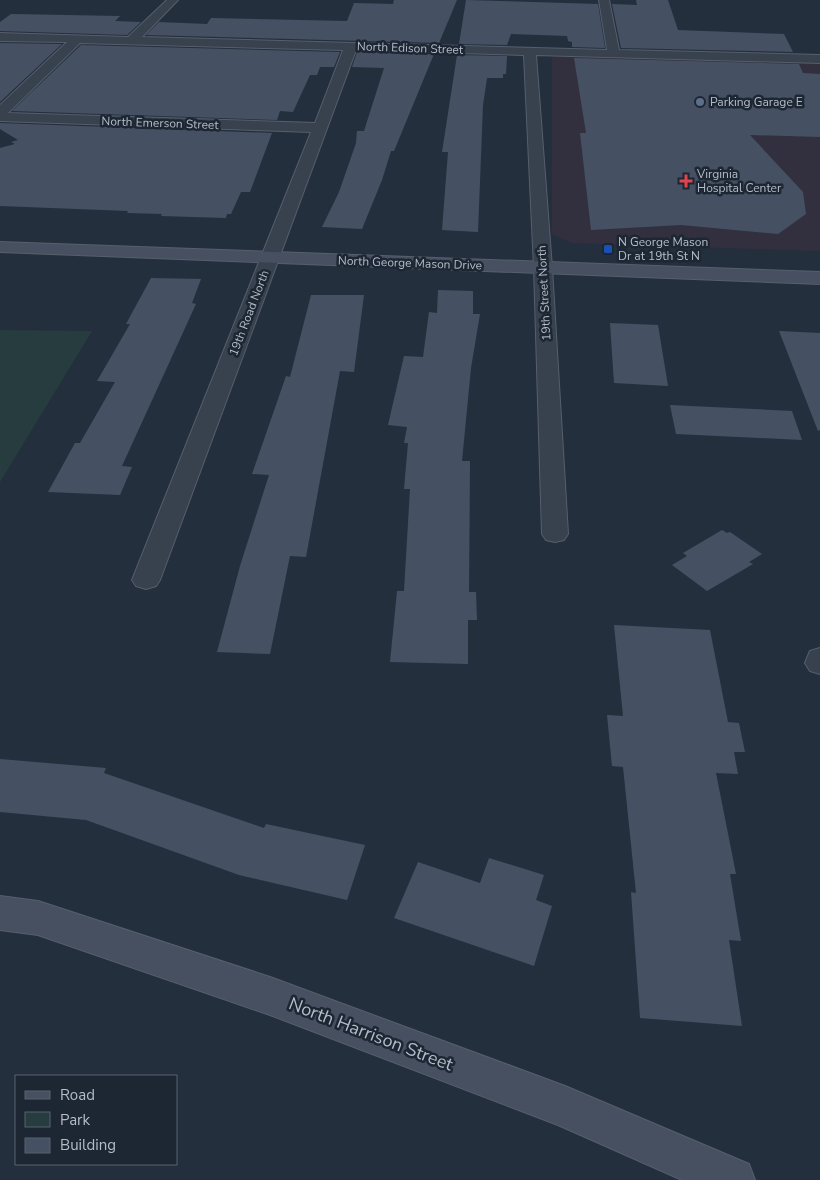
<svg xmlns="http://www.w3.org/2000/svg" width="820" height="1180" viewBox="0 0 820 1180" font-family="'Nunito Sans',sans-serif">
  <rect width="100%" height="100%" fill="#242f3e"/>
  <path fill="#32303f" d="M 552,56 L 820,63 L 820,251 L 572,243 L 552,234 Z"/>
  <path fill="#263c3f" d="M 0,330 L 92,331 L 0,482 Z"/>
  <g fill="#455162">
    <path d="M 394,0 L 457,0 L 439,43 L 146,35 L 159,22 L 207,24 L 211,18 L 347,21 L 354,3 L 393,4 Z"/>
    <path d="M 466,0 L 598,4 L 605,48 L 572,47 L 572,42 L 568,41 L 567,36 L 511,34 L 507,45 L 459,44 Z"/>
    <path d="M 636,0 L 668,0 L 678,30 L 784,34 L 793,52 L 621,48 L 612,4 L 637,5 Z"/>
    <path d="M 11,14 L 120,16 L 115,21 L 141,22 L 127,35 L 0,31 L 0,22 Z"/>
    <path d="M 0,43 L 62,44 L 0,102 Z"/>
    <path d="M 81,45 L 340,52 L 334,67 L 320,67 L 317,75 L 310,75 L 293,112 L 280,111 L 277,120 L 12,111 Z"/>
    <path d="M 357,52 L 434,54 L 394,151 L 391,151 L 382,180 L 362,229 L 322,227 L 339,192 L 356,143 L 357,131 L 364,131 L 384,68 L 352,67 Z"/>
    <path d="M 457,55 L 507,56 L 506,74 L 503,74 L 503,78 L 487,78 L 483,105 L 478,232 L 442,230 L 448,152 L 442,152 Z"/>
    <path d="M 574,58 L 799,64 L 803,73 L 820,74 L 820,137 L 750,135 L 803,192 L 806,214 L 778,234 L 681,225 L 591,230 L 580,133 L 586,133 Z"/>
    <path d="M 0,123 L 272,133 L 250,192 L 241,192 L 231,214 L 227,214 L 226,218 L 161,216 L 162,214 L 127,213 L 128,211 L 0,206 L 0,148 L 15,144 L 11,142 L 18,140 L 0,129 Z"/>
    <path d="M 151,278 L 201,279 L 192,303 L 196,304 L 122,466 L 132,467 L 120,495 L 48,492 L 75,443 L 80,443 L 115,382 L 97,381 L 130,324 L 126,324 Z"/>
    <path d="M 438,290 L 473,291 L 473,314 L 480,314 L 471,368 L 462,461 L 470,461 L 469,592 L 476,592 L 477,620 L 468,620 L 468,664 L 390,662 L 397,591 L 404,591 L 410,489 L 404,489 L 408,443 L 404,443 L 407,427 L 388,425 L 404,356 L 423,357 L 429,312 L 437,313 Z"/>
    <path d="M 311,295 L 364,295 L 354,372 L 340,371 L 306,557 L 290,556 L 270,654 L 217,652 L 240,566 L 269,475 L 252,474 L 286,376 L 290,377 Z"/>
    <path d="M 610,323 L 658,325 L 668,386 L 614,383 Z"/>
    <path d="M 779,331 L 820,333 L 820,430 L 818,431 Z"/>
    <path d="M 670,405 L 792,411 L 802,440 L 676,434 Z"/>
    <path d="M 722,530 L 727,533 L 730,532 L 762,554 L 749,562 L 753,564 L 707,591 L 672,565 L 687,556 L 683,553 Z"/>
    <path d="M 614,625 L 710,630 L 728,722 L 739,723 L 745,752 L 734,752 L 738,774 L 716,773 L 736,874 L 730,874 L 741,941 L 729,940 L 742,1026 L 640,1018 L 631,892 L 636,893 L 623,767 L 612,766 L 607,715 L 623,716 Z"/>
    <path d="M 0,759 L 106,768 L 104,773 L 264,828 L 266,824 L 365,845 L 347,900 L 239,875 L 86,820 L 0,812 Z"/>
    <path d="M 489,858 L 544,875 L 536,900 L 552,906 L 534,966 L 394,918 L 418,862 L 480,883 Z"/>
  </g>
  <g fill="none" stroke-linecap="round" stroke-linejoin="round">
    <g stroke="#565f6c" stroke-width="2">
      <g id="street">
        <path d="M 167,0 L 178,0 L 142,37 L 607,50 L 599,0 L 609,0 L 619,50 L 820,55 L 820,63 L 536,55 L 552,268 L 568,534 L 564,540 L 555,542 L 546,540 L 542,534 L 534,268 L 524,55 L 356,50 L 160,580 L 156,586 L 146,589 L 136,586 L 132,580 L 311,132 L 0,121 L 0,105 L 67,42 L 0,41 L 0,33 L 128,37 ZM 80,43 L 343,50 L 315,123 L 8,113 Z"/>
        <path d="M 820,648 L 820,674 L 810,671 L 805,663 L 810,651 Z"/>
      </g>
    </g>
    <g stroke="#565f6c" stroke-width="2">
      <g id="secondary">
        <path d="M 0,242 L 820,272 L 820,284 L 0,252 Z"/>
        <path d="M 0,896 L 38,901 L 270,977 L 565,1086 L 749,1164 L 755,1180 L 682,1180 L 558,1125 L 270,1015 L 38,935 L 0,930 Z"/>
      </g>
    </g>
    <use href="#street" fill="#38414e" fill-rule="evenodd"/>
    <use href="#secondary" fill="#465061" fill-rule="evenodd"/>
  </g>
  <circle fill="#5c6f8a" stroke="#1d2633" stroke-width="2" cx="700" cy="102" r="5"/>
  <path fill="#e0444e" stroke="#1d2633" stroke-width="2" d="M683.5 173.5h5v5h5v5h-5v5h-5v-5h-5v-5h5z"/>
  <rect fill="#1a4fb4" stroke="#1d2633" stroke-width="2" x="603" y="244" width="10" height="10" rx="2.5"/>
  <g text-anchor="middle" stroke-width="5" stroke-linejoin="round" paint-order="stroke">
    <g font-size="12" fill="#b4bcc9" stroke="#1d2633">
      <text transform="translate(410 48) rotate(2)" y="4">North Edison Street</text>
      <text transform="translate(160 123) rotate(2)" y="4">North Emerson Street</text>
      <text transform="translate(410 263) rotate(2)" y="4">North George Mason Drive</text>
      <text transform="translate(544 293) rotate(-93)" y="4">19th Street North</text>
      <text transform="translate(249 313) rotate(-69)" y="4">19th Road North</text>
    </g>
    <g font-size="12" fill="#b4bcc9" stroke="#1d2633" text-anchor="start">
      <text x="710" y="106">Parking Garage E</text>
      <text x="697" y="178">Virginia<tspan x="697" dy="14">Hospital Center</tspan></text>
      <text x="618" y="246">N George Mason<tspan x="618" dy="14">Dr at 19th St N</tspan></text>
    </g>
    <g font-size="18" fill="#b4bcc9" stroke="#1d2633">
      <text transform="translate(371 1034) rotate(21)" y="6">North Harrison Street</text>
    </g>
  </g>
  <rect x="15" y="1075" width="162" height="90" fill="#1d2633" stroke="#59626f"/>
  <rect x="25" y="1091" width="25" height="8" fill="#465061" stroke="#59626f"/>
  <text x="60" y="1100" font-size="15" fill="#b4bcc9">Road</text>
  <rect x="25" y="1112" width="25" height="15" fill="#263c3f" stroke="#59626f"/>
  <text x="60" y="1125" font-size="15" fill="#b4bcc9">Park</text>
  <rect x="25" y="1138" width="25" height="15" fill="#455162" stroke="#59626f"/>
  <text x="60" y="1150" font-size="15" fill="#b4bcc9">Building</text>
</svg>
